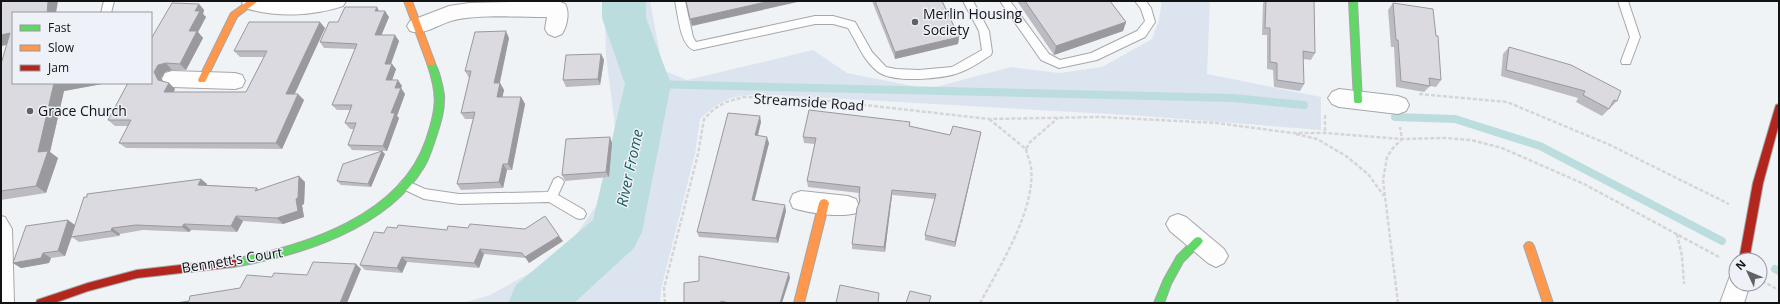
<svg xmlns="http://www.w3.org/2000/svg" width="1780" height="304" viewBox="0 0 1780 304" font-family="'Open Sans',sans-serif">
  <rect width="100%" height="100%" fill="#f0f3f6"/>
  <path fill="#dbe4ef" d="M 608,1 L 650,1 L 663,70 L 687,80 L 813,50 L 847,73 L 928,89 L 1011,67 L 1059,73 L 1102,67 L 1152,39 L 1159,20 L 1162,1 L 1210,1 L 1207,74 L 1321,97 L 1321,130 L 1144,116 L 775,95 C 739,95 727,93 700,119 L 695,154 L 661,289 L 660,303 L 463,303 L 490,295 L 561,256 L 613,182 L 616,135 L 606,55 L 605,26 Z"/>
  <g fill="none" stroke-linecap="round" stroke-linejoin="round">
    <g stroke="#bcdddd" stroke-width="8">
      <path d="M 648,84 L 1233,98 L 1304,105"/>
      <path d="M 1395,117 L 1455,119 L 1540,146 L 1722,241"/>
      <path d="M 1775,269 L 1779,271"/>
    </g>
    <path fill="#bcdddd" fill-rule="evenodd" d="M 602,1 L 646,1 L 646,18 L 671,84 L 642,232 L 634,248 L 574,303 L 508,303 L 516,285 L 593,220 L 625,84 L 602,18 Z"/>
    <g stroke="#a5a7a9" stroke-width="2">
      <g id="lane">
        <path d="M 104,1 L 114,1 L 111,13 L 101,13 Z"/>
        <path d="M 675,1 L 685,1 L 693,37 L 696,42 L 815,16 L 833,16 L 855,22 L 872,52 L 886,67 L 896,69 L 919,70 L 952,67 L 982,50 L 979,31 L 963,1 L 973,1 L 989,31 L 992,52 L 991,55 C 981,61 972,68 961,72 C 944,79 892,84 877,71 C 863,60 857,42 848,28 L 833,24 L 815,24 L 694,50 C 680,46 678,14 675,1 Z"/>
        <path d="M 1000,1 L 1010,1 L 1049,54 L 1060,60 L 1091,53 L 1137,31 L 1145,21 L 1141,9 L 1135,1 L 1146,1 L 1151,8 L 1155,22 L 1145,37 L 1097,60 L 1059,68 L 1041,60 Z"/>
        <path d="M 1618,1 L 1628,1 L 1640,37 L 1631,61 L 1630,64 L 1622,64 L 1621,61 L 1630,37 Z"/>
        <path d="M 558,177 L 562,179 L 564,182 L 558,195 L 584,210 L 586,214 L 584,218 L 580,219 L 576,218 L 549,202 L 459,204 L 424,199 L 401,188 L 399,185 L 401,182 L 405,180 L 425,189 L 459,194 L 548,192 L 554,179 Z"/>
        <path d="M 1,216 L 5,217 L 12,229 L 14,303 L 2,303 Z"/>
      </g>
    </g>
    <g stroke="#a5a7a9" stroke-width="2">
      <g id="street">
        <path d="M 243,1 L 346,1 L 343,6 C 313,16 276,18 245,8 L 242,3 Z"/>
        <path d="M 558,1 L 565,4 C 570,12 567,26 562,34 L 555,37 L 548,34 L 545,29 L 547,17 C 519,17 476,14 451,21 C 437,25 424,36 410,31 L 407,26 L 410,21 L 449,6 L 469,3 Z"/>
        <path d="M 172,71 L 235,73 L 242,75 L 245,81 L 242,87 L 235,89 L 172,87 L 165,85 L 162,79 L 165,73 Z"/>
        <path d="M 1339,89 L 1398,96 L 1406,99 L 1409,105 L 1406,111 L 1398,114 L 1339,107 L 1332,104 L 1328,98 L 1332,92 Z"/>
        <path d="M 801,191 L 848,196 L 856,199 L 859,206 L 856,213 C 841,218 808,213 793,208 L 790,201 L 793,194 Z"/>
        <path d="M 1178,214 L 1186,217 L 1224,249 L 1228,256 L 1224,263 L 1216,267 L 1208,263 L 1170,231 L 1166,224 L 1170,217 Z"/>
        <path d="M 1736,274 L 1736,284 L 1750,284 L 1744,303 L 1720,303 L 1730,276 Z"/>
      </g>
    </g>
    <g stroke="#a5a7a9" stroke-width="2">
      <g id="fast">
        <path d="M 1349,1 L 1357,1 L 1362,101 L 1361,103 L 1355,103 L 1354,101 Z"/>
        <path d="M 431,60 C 438,62 443,88 444,95 C 445,111 440,125 435,140 C 432,149 429,159 424,167 C 387,229 299,256 233,267 L 230,266 L 228,263 L 230,260 L 233,259 C 305,246 400,216 426,140 C 437,108 438,95 427,63 Z"/>
        <path d="M 1198,237 L 1201,238 L 1203,241 L 1201,244 L 1183,262 L 1171,284 L 1164,303 L 1154,303 L 1164,279 L 1177,256 L 1195,238 Z"/>
      </g>
    </g>
    <g stroke="#a5a7a9" stroke-width="2">
      <g id="slow">
        <path d="M 248,1 L 258,1 L 237,17 L 205,82 L 199,82 L 198,80 L 231,13 Z"/>
        <path d="M 404,1 L 412,1 L 435,63 L 434,65 L 428,65 L 427,63 Z"/>
        <path d="M 824,199 L 827,200 L 829,203 L 804,303 L 794,303 L 819,203 L 821,200 Z"/>
        <path d="M 1529,242 L 1532,243 L 1534,246 L 1553,303 L 1543,303 L 1524,246 L 1526,243 Z"/>
      </g>
    </g>
    <g stroke="#a5a7a9" stroke-width="2">
      <g id="jam">
        <path d="M 1779,104 L 1779,124 L 1763,183 L 1749,260 L 1739,260 L 1753,183 L 1775,108 L 1776,105 Z"/>
        <path d="M 233,259 L 236,260 L 238,263 L 236,266 L 233,267 L 137,278 L 88,291 L 54,303 L 36,303 L 37,300 L 88,283 L 137,270 Z"/>
      </g>
    </g>
    <g stroke="#d5d5d7" stroke-width="2.5" stroke-dasharray="4 2" stroke-linecap="butt">
      <path d="M 1419,94 L 1507,102 L 1610,145 L 1729,204"/>
      <path d="M 1325,115 L 1325,133"/>
      <path d="M 989,119 L 1026,149 L 1030,142 L 1058,118"/>
      <path d="M 1296,134 L 1317,139 L 1346,156 L 1368,174 L 1384,196"/>
      <path d="M 1677,234 L 1682,256 L 1684,284"/>
      <path d="M 1762,281 L 1779,290"/>
      <path d="M 665,303 L 664,288 L 698,154 L 704,119 L 714,109 L 726,102 L 744,97 L 811,99 L 989,119 L 1100,117 L 1217,123 L 1292,133 L 1325,133 L 1402,139 L 1445,138 L 1471,140 L 1502,148 L 1584,184 L 1719,257"/>
      <path d="M 980,303 C 1000,266 1036,209 1031,167 C 1030,161 1027,155 1026,149"/>
      <path d="M 1398,303 L 1383,180 L 1387,157 L 1393,148 L 1402,139 L 1400,127"/>
    </g>
    <use href="#lane" fill="#fdfdfe" fill-rule="evenodd"/>
    <use href="#street" fill="#fdfdfe" fill-rule="evenodd"/>
    <use href="#fast" fill="#63d668" fill-rule="evenodd"/>
    <use href="#slow" fill="#ff974d" fill-rule="evenodd"/>
    <use href="#jam" fill="#b3261e" fill-rule="evenodd"/>
  </g>
  <g fill="#bcbbc2">
    <path d="M 1,1 L 13,13 L 102,84 L 64,91 L 50,152 L 58,158 L 46,193 L 1,200 L 1,64 L 7,45 L 1,46 Z"/>
    <path d="M 872,1 L 942,1 L 959,37 L 958,44 L 895,59 Z"/>
    <path d="M 1017,1 L 1110,1 L 1126,22 L 1123,31 L 1054,55 Z"/>
    <path d="M 1264,1 L 1314,1 L 1315,53 L 1311,60 L 1303,59 L 1304,84 L 1300,91 L 1274,87 L 1273,70 L 1267,69 L 1267,35 L 1262,35 L 1263,4 Z"/>
    <path d="M 1393,3 L 1441,80 L 1436,87 L 1430,86 L 1424,92 L 1396,87 L 1394,47 L 1391,47 L 1388,10 Z"/>
    <path d="M 199,4 L 204,10 L 203,14 L 206,17 L 198,32 L 203,38 L 186,70 L 172,70 L 165,72 L 161,78 L 162,81 L 169,83 L 175,89 L 174,92 L 246,92 L 264,57 L 240,57 L 234,51 L 325,28 L 294,94 L 304,100 L 282,149 L 126,148 L 119,143 L 128,126 L 115,126 L 108,120 L 127,85 L 125,83 L 151,83 Z"/>
    <path d="M 379,11 L 389,17 L 381,35 L 399,41 L 391,64 L 396,69 L 392,80 L 402,86 L 401,88 L 405,94 L 397,116 L 399,118 L 387,151 L 382,151 L 385,154 L 371,187 L 341,185 L 337,181 L 382,151 L 352,150 L 348,145 L 354,129 L 350,129 L 345,123 L 350,110 L 337,110 L 332,105 L 355,49 L 324,48 L 320,42 L 338,22 Z"/>
    <path d="M 509,38 L 500,83 L 504,90 L 502,97 L 521,97 L 525,104 L 512,170 L 507,170 L 503,188 L 461,190 L 457,184 L 473,119 L 465,119 L 461,113 L 469,78 L 465,71 Z"/>
    <path d="M 1509,47 L 1617,101 L 1602,116 L 1576,102 L 1578,98 L 1501,76 L 1503,54 Z"/>
    <path d="M 601,54 L 604,60 L 600,85 L 566,87 L 563,80 Z"/>
    <path d="M 761,122 L 758,136 L 769,143 L 755,200 L 786,211 L 778,243 L 699,237 L 697,232 Z"/>
    <path d="M 910,122 L 910,126 L 950,135 L 981,132 L 955,247 L 925,240 L 925,235 L 935,199 L 892,195 L 885,252 L 852,249 L 852,244 L 859,203 L 859,193 L 808,187 L 807,181 L 815,144 L 804,143 L 803,137 Z"/>
    <path d="M 612,143 L 609,177 L 565,181 L 562,175 Z"/>
    <path d="M 201,179 L 207,184 L 207,185 L 257,188 L 259,190 L 305,182 L 304,204 L 302,205 L 304,217 L 283,224 L 243,221 L 237,232 L 191,230 L 189,232 L 143,230 L 120,234 L 119,236 L 79,242 L 72,237 L 65,256 L 51,258 L 49,263 L 21,268 L 13,263 L 75,225 Z"/>
    <path d="M 397,228 L 563,241 L 529,263 L 526,258 L 484,254 L 479,268 L 407,262 L 402,273 L 365,270 L 360,265 L 384,233 Z"/>
  </g>
  <g fill="#99999e">
    <path d="M 48,1 L 58,1 L 56,13 L 47,13 Z"/>
    <path d="M 770,1 L 802,1 L 692,26 L 690,19 Z"/>
    <path d="M 199,4 L 204,10 L 203,14 L 206,17 L 198,32 L 203,38 L 186,70 L 180,64 L 195,11 Z"/>
    <path d="M 377,7 L 380,13 L 375,11 Z"/>
    <path d="M 385,11 L 389,17 L 379,41 L 375,35 Z"/>
    <path d="M 320,22 L 325,28 L 292,100 L 286,94 Z"/>
    <path d="M 1126,22 L 1123,31 L 1054,55 L 1056,46 Z"/>
    <path d="M 506,31 L 509,38 L 498,90 L 494,83 Z"/>
    <path d="M 10,33 L 13,43 L 1,46 L 1,35 Z"/>
    <path d="M 395,35 L 399,41 L 389,69 L 385,64 Z"/>
    <path d="M 959,37 L 958,44 L 895,59 L 895,52 Z"/>
    <path d="M 601,54 L 604,60 L 600,85 L 598,79 Z"/>
    <path d="M 166,63 L 172,70 L 165,72 L 161,78 L 165,86 L 158,80 L 154,72 L 158,65 Z"/>
    <path d="M 392,64 L 396,69 L 390,86 L 386,80 Z"/>
    <path d="M 398,80 L 402,86 L 401,88 L 405,94 L 397,116 L 399,118 L 387,151 L 383,146 L 391,113 L 395,88 Z"/>
    <path d="M 54,83 L 102,83 L 102,84 L 64,91 L 50,152 L 58,158 L 46,193 L 36,186 L 38,152 Z"/>
    <path d="M 169,83 L 175,89 L 170,98 L 164,92 Z"/>
    <path d="M 500,83 L 504,90 L 501,104 L 497,97 Z"/>
    <path d="M 298,94 L 304,100 L 282,149 L 276,143 Z"/>
    <path d="M 521,97 L 525,104 L 512,170 L 508,164 Z"/>
    <path d="M 760,116 L 761,122 L 756,141 L 755,135 Z"/>
    <path d="M 981,132 L 980,137 L 955,247 L 955,242 Z"/>
    <path d="M 610,137 L 612,143 L 609,177 L 606,172 Z"/>
    <path d="M 767,137 L 769,143 L 753,205 L 752,200 Z"/>
    <path d="M 382,151 L 385,154 L 371,187 L 368,184 Z"/>
    <path d="M 503,164 L 507,170 L 503,188 L 499,182 Z"/>
    <path d="M 299,176 L 305,182 L 304,204 L 302,205 L 304,217 L 283,224 L 277,218 L 296,199 Z"/>
    <path d="M 201,179 L 207,184 L 205,190 L 198,185 Z"/>
    <path d="M 892,190 L 892,195 L 885,252 L 884,247 Z"/>
    <path d="M 785,205 L 786,211 L 778,243 L 776,238 Z"/>
    <path d="M 236,216 L 243,221 L 237,232 L 231,226 Z"/>
    <path d="M 68,220 L 75,225 L 65,256 L 58,251 Z"/>
    <path d="M 184,224 L 191,230 L 189,232 L 182,227 Z"/>
    <path d="M 112,228 L 120,234 L 119,236 L 111,231 Z"/>
    <path d="M 559,236 L 563,241 L 529,263 L 525,257 Z"/>
    <path d="M 480,249 L 484,254 L 479,268 L 474,263 Z"/>
    <path d="M 43,253 L 51,258 L 49,263 L 21,268 L 13,263 Z"/>
    <path d="M 402,257 L 407,262 L 402,273 L 397,268 Z"/>
    <path d="M 356,264 L 361,269 L 347,303 L 340,303 Z"/>
    <path d="M 789,273 L 790,278 L 782,303 L 780,303 Z"/>
  </g>
  <g fill="#dbdae1" stroke="#99999e">
    <path d="M 1,1 L 48,1 L 47,13 L 13,13 L 13,83 L 56,83 L 54,83 L 38,152 L 48,151 L 36,186 L 1,191 L 1,64 L 10,33 L 1,35 Z"/>
    <path d="M 686,1 L 770,1 L 690,19 Z"/>
    <path d="M 875,1 L 942,1 L 959,37 L 895,52 Z"/>
    <path d="M 1025,1 L 1110,1 L 1126,22 L 1056,46 Z"/>
    <path d="M 1266,1 L 1314,1 L 1315,53 L 1303,51 L 1304,84 L 1277,80 L 1277,63 L 1270,62 L 1270,28 L 1265,28 Z"/>
    <path d="M 172,3 L 199,4 L 195,11 L 200,11 L 189,31 L 197,31 L 180,64 L 166,63 L 158,65 L 154,72 L 158,80 L 169,83 L 164,92 L 246,92 L 267,51 L 234,51 L 249,22 L 320,22 L 286,94 L 298,94 L 276,143 L 119,143 L 131,120 L 108,120 L 128,83 L 151,83 L 151,39 Z"/>
    <path d="M 1393,3 L 1433,9 L 1436,36 L 1438,36 L 1441,80 L 1429,78 L 1430,86 L 1401,81 L 1398,40 L 1396,40 Z"/>
    <path d="M 345,7 L 377,7 L 375,11 L 385,11 L 375,35 L 395,35 L 385,64 L 392,64 L 386,80 L 398,80 L 395,88 L 401,88 L 391,113 L 395,113 L 383,146 L 348,145 L 356,123 L 345,123 L 352,105 L 332,105 L 357,44 L 320,42 L 329,22 L 338,22 Z"/>
    <path d="M 506,31 L 494,83 L 500,83 L 497,97 L 521,97 L 508,164 L 503,164 L 499,182 L 457,184 L 475,112 L 461,113 L 471,71 L 465,71 L 475,32 Z"/>
    <path d="M 1509,47 L 1571,65 L 1621,91 L 1617,101 L 1614,100 L 1609,109 L 1583,95 L 1585,91 L 1506,70 Z"/>
    <path d="M 601,54 L 598,79 L 563,80 L 566,55 Z"/>
    <path d="M 809,110 L 910,122 L 909,126 L 950,135 L 953,126 L 981,132 L 955,242 L 925,235 L 936,194 L 892,190 L 884,247 L 852,244 L 857,208 L 860,201 L 859,196 L 860,187 L 807,181 L 816,138 L 803,137 Z"/>
    <path d="M 728,113 L 760,116 L 755,135 L 767,137 L 752,200 L 785,205 L 776,238 L 697,232 Z"/>
    <path d="M 610,137 L 606,172 L 562,175 L 566,139 Z"/>
    <path d="M 382,151 L 368,184 L 337,181 L 343,164 Z"/>
    <path d="M 299,176 L 298,198 L 296,199 L 298,211 L 277,218 L 236,216 L 231,226 L 184,224 L 182,227 L 136,225 L 112,228 L 111,231 L 71,237 L 84,197 L 87,197 L 87,194 L 201,179 L 198,185 L 257,188 L 255,191 Z"/>
    <path d="M 545,216 L 559,236 L 525,257 L 522,253 L 480,249 L 474,263 L 402,257 L 397,268 L 360,265 L 374,232 L 384,233 L 387,227 L 397,228 L 398,225 L 447,230 L 448,226 L 468,228 L 470,224 L 525,229 Z"/>
    <path d="M 68,220 L 58,251 L 43,253 L 41,258 L 13,263 L 26,226 Z"/>
    <path d="M 699,256 L 789,273 L 780,303 L 729,303 L 721,301 L 721,303 L 684,303 L 684,283 L 699,281 Z"/>
    <path d="M 313,262 L 356,264 L 340,303 L 176,303 L 189,301 L 190,296 L 240,288 L 247,275 L 272,277 L 274,273 L 307,275 Z"/>
    <path d="M 840,285 L 879,293 L 878,303 L 836,303 Z"/>
    <path d="M 910,291 L 931,296 L 929,303 L 906,303 Z"/>
  </g>
  <g fill="#606164" stroke="#eef2f8" stroke-width="1.5">
    <circle cx="915" cy="22" r="4"/>
    <circle cx="30" cy="111" r="4"/>
  </g>
  <g text-anchor="middle" stroke-width="3" stroke-linejoin="round" paint-order="stroke">
    <g font-size="14" fill="#121315" stroke="#eef2f8" text-anchor="start">
      <text x="923" y="19">Merlin Housing<tspan x="923" dy="16">Society</tspan></text>
      <text x="38" y="116">Grace Church</text>
    </g>
    <g font-size="14" fill="#121315" stroke="#eef2f8">
      <text transform="translate(809 102) rotate(4)" y="5">Streamside Road</text>
      <text transform="translate(232 260) rotate(-9)" y="5">Bennett's Court</text>
    </g>
    <g font-size="15" font-style="italic" fill="#1c5a5a" stroke="#eef2f8">
      <text transform="translate(630 168) rotate(-78)" y="5">River Frome</text>
    </g>
  </g>
  <rect width="1780" height="304" fill="none" stroke="#121315" stroke-width="4"/>
  <rect x="12" y="12" width="140" height="72" fill="#eef2f8" stroke="#96999d"/>
  <rect x="20" y="25" width="20" height="6" fill="#63d668" stroke="#96999d"/>
  <text x="48" y="32" font-size="12" fill="#121315">Fast</text>
  <rect x="20" y="45" width="20" height="6" fill="#ff974d" stroke="#96999d"/>
  <text x="48" y="52" font-size="12" fill="#121315">Slow</text>
  <rect x="20" y="65" width="20" height="6" fill="#b3261e" stroke="#96999d"/>
  <text x="48" y="72" font-size="12" fill="#121315">Jam</text>
  <g transform="translate(1748 272) rotate(314)"><circle r="19" fill="#eef2f8" stroke="#96999d"/>
  <path d="M0-3L7 15L0 10L-7 15Z" fill="#606164"/>
  <text y="-6" font-size="11" font-weight="bold" text-anchor="middle" fill="#121315">N</text>
  </g>
</svg>
